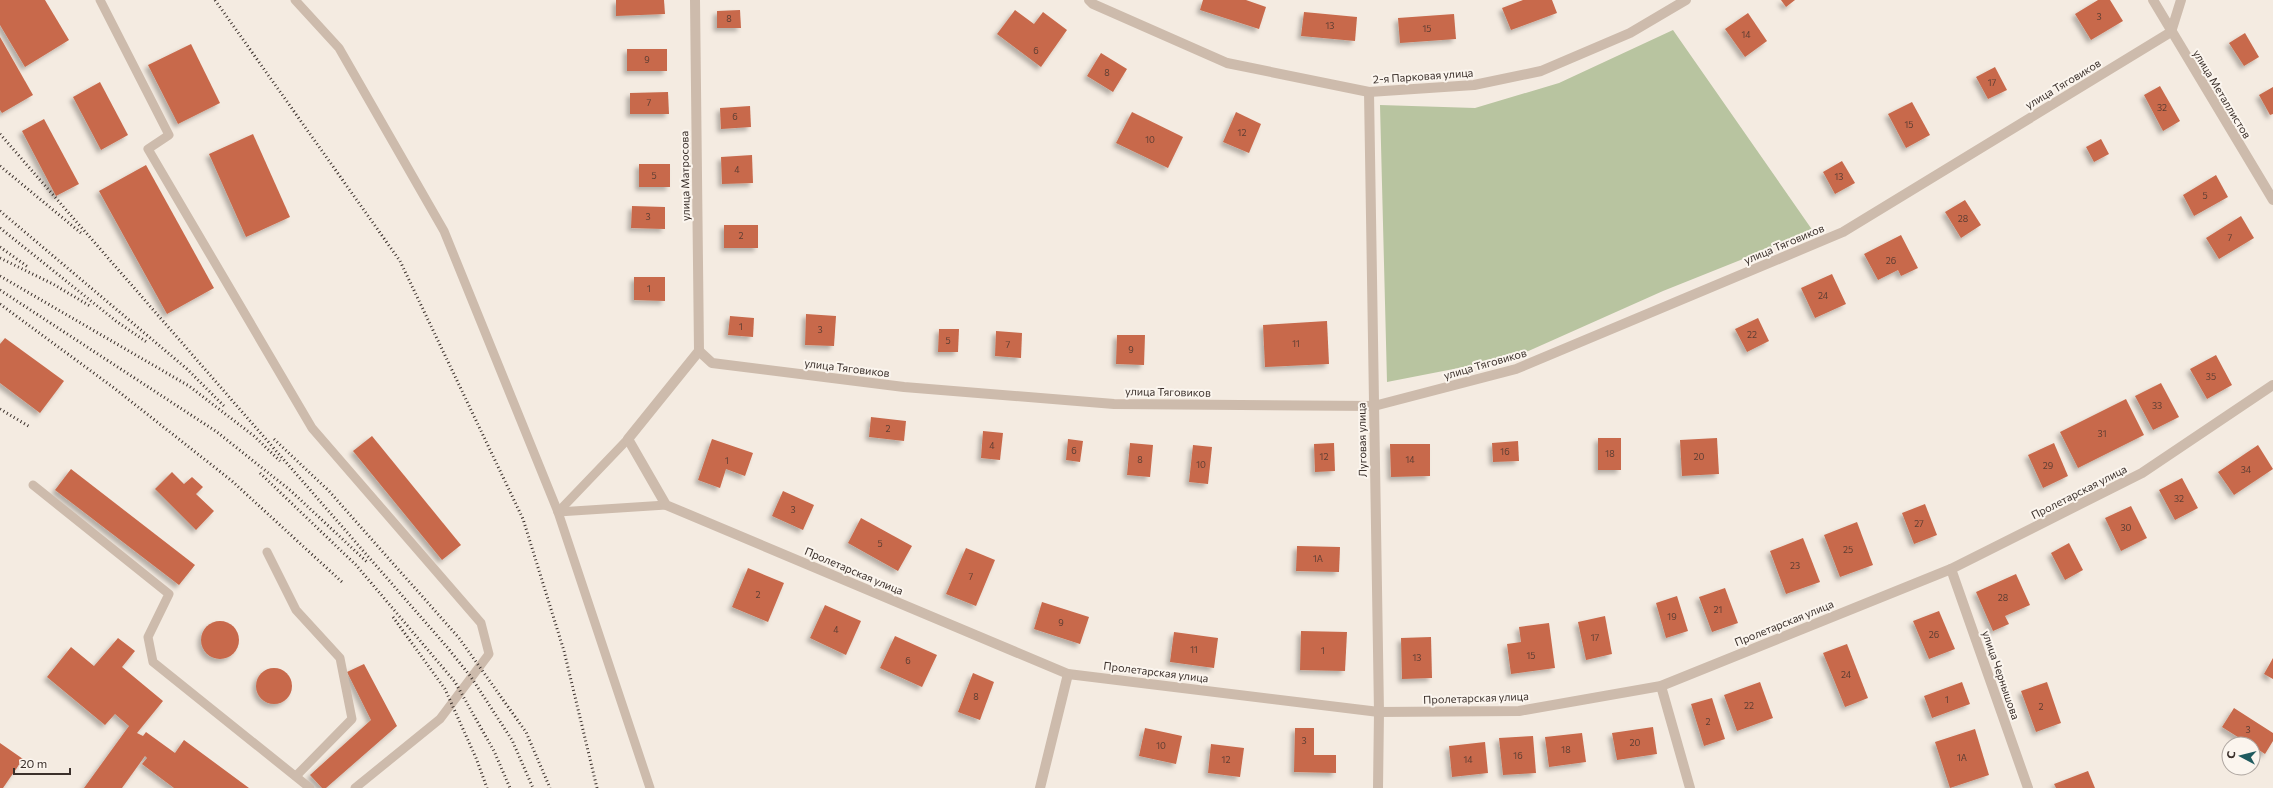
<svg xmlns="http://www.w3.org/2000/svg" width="2273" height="788" viewBox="0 0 2273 788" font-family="Commissioner,sans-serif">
  <defs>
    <filter id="shadow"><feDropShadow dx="-3.5" dy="3.5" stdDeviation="2" flood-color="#0004"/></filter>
  </defs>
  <rect width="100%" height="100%" fill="#f4ebe1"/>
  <path fill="#b8c4a0" d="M 1673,30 L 1813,231 L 1663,291 L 1515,357 L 1387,382 L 1380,105 L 1475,108 L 1559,83 Z"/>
  <g fill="#c8694b" filter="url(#shadow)">
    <path d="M 0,0 L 45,0 L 69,40 L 25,67 L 0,25 Z"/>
    <path d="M 616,0 L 664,0 L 665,14 L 616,16 Z"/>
    <path d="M 1203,0 L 1246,0 L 1266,7 L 1259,29 L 1200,10 Z"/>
    <path d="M 1523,0 L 1552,0 L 1557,13 L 1511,30 L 1502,8 Z"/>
    <path d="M 1781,0 L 1795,0 L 1786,7 Z"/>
    <path d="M 2098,0 L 2110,0 L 2123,21 L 2091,40 L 2075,14 Z"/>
    <path d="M 740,10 L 741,28 L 717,28 L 717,11 Z"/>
    <path d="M 1015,10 L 1034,24 L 1043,12 L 1067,30 L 1041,67 L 997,34 Z"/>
    <path d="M 1304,12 L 1357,17 L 1355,41 L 1301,36 Z"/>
    <path d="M 1748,13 L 1767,41 L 1745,57 L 1725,29 Z"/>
    <path d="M 1454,14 L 1456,39 L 1400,43 L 1398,18 Z"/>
    <path d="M 2245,33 L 2259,57 L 2244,66 L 2229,43 Z"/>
    <path d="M 0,37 L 33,95 L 2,113 L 0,110 Z"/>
    <path d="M 191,44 L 220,103 L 178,124 L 148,65 Z"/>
    <rect x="627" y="49" width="40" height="22"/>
    <path d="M 1101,53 L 1127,69 L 1113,92 L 1087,76 Z"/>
    <path d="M 1995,67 L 2007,90 L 1988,99 L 1976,77 Z"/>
    <path d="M 100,82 L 128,135 L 101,150 L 73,97 Z"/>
    <path d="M 2160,86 L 2180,121 L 2163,131 L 2144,95 Z"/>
    <path d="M 2273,87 L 2273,114 L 2270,115 L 2259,95 Z"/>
    <path d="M 668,92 L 669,114 L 630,114 L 630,93 Z"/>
    <path d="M 1912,102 L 1930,135 L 1906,148 L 1888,114 Z"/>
    <path d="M 750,106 L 751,127 L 721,129 L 720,108 Z"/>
    <path d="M 1132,112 L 1183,137 L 1168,168 L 1116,143 Z"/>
    <path d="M 1236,112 L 1261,124 L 1249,153 L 1223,142 Z"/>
    <path d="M 44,119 L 79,184 L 56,196 L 22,131 Z"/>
    <path d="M 253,134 L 290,217 L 246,237 L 209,154 Z"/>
    <path d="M 2101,139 L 2109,154 L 2094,162 L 2086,147 Z"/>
    <path d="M 752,155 L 753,183 L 722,184 L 721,157 Z"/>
    <path d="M 1842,161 L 1855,183 L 1835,194 L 1823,172 Z"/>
    <rect x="639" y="164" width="31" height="23"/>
    <path d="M 146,165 L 214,288 L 167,314 L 99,191 Z"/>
    <path d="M 2216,175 L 2228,197 L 2194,216 L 2183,195 Z"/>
    <path d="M 1965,200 L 1981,225 L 1961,238 L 1945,212 Z"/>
    <path d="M 632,206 L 665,207 L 665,229 L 631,228 Z"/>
    <path d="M 2241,216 L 2254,238 L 2219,259 L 2206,238 Z"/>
    <rect x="724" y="225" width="34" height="23"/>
    <path d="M 1901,235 L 1918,268 L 1901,276 L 1898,270 L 1878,280 L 1864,254 Z"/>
    <path d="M 1832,274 L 1846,304 L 1815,318 L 1801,288 Z"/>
    <path d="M 634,277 L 665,277 L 665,301 L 634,300 Z"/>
    <path d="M 806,314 L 836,316 L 834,346 L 805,345 Z"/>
    <path d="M 730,316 L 754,318 L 753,337 L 728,335 Z"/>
    <path d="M 1758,318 L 1769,341 L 1747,352 L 1735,329 Z"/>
    <path d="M 1327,321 L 1329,364 L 1265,367 L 1263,325 Z"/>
    <path d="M 939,329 L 959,329 L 958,352 L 938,352 Z"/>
    <path d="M 996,331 L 1022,333 L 1021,358 L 995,356 Z"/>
    <path d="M 1117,335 L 1145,335 L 1144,365 L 1116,364 Z"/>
    <path d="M 5,338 L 64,381 L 40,413 L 0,383 L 0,344 Z"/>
    <path d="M 2216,355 L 2232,385 L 2207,399 L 2190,369 Z"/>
    <path d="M 2161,383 L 2179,417 L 2153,430 L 2135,396 Z"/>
    <path d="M 2126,399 L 2144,435 L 2078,468 L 2060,432 Z"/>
    <path d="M 871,417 L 906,421 L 904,441 L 869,437 Z"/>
    <path d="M 983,431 L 1003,433 L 1000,460 L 981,458 Z"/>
    <path d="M 372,436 L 461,545 L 442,560 L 353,451 Z"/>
    <rect x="1598" y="438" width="23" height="32"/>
    <path d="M 1717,438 L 1719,474 L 1682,476 L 1680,440 Z"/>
    <path d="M 712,439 L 753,453 L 745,476 L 726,469 L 720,488 L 698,480 Z"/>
    <path d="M 1068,439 L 1083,441 L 1080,462 L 1066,460 Z"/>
    <path d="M 1518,441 L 1519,461 L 1493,462 L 1492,443 Z"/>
    <path d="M 1130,443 L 1153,445 L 1150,477 L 1127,475 Z"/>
    <path d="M 1334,443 L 1335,471 L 1315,472 L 1314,444 Z"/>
    <path d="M 2054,443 L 2068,476 L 2043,488 L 2028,455 Z"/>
    <path d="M 1390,444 L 1430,444 L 1430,476 L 1391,477 Z"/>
    <path d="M 1193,445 L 1212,447 L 1208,484 L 1189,482 Z"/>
    <path d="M 2258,445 L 2273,469 L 2234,495 L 2218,472 Z"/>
    <path d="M 71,469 L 195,565 L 179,585 L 55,490 Z"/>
    <path d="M 172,472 L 184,484 L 192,477 L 203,487 L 196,494 L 214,511 L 196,530 L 155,489 Z"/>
    <path d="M 2182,478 L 2198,508 L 2175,520 L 2159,490 Z"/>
    <path d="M 783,491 L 814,505 L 803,530 L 772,516 Z"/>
    <path d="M 1925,504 L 1937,535 L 1914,544 L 1902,513 Z"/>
    <path d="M 2131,506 L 2147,538 L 2121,551 L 2105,518 Z"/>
    <path d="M 861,518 L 912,546 L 898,571 L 848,543 Z"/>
    <path d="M 1857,522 L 1873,565 L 1840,577 L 1824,535 Z"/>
    <path d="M 1803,538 L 1820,582 L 1786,594 L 1770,551 Z"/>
    <path d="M 2069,543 L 2083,570 L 2065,580 L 2051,553 Z"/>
    <path d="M 1297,546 L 1340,547 L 1339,572 L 1296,571 Z"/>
    <path d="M 966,548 L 995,560 L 976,606 L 946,594 Z"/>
    <path d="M 748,568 L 784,583 L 768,622 L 732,607 Z"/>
    <path d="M 2016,574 L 2030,605 L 2005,616 L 2009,624 L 1993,631 L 1976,592 Z"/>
    <path d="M 1725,588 L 1738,623 L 1712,632 L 1699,597 Z"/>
    <path d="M 1677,596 L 1688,631 L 1666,638 L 1656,603 Z"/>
    <path d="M 1042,602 L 1089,617 L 1080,644 L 1034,629 Z"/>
    <path d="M 825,605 L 861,621 L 846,655 L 810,638 Z"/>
    <path d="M 1939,611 L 1955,649 L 1929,659 L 1913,621 Z"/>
    <path d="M 1605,616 L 1612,654 L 1586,660 L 1578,622 Z"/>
    <circle cx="220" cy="640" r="19"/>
    <path d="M 1549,623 L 1555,668 L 1511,674 L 1507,644 L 1521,642 L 1519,627 Z"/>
    <path d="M 1301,631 L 1347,632 L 1345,671 L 1300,670 Z"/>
    <path d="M 1174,632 L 1218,638 L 1214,668 L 1170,662 Z"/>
    <path d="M 895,636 L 937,655 L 922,687 L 880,668 Z"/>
    <path d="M 1431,637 L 1432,678 L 1402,679 L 1401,638 Z"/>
    <path d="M 118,638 L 135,651 L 122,667 L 163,701 L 137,733 L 143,736 L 146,732 L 175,753 L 184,740 L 249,788 L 174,788 L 142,764 L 147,758 L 145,756 L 122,788 L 84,788 L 129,726 L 115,714 L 105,725 L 47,677 L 71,647 L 94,666 Z"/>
    <path d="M 1847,644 L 1868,698 L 1845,707 L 1823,653 Z"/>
    <path d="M 2273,658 L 2273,679 L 2264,674 Z"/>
    <path d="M 364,664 L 397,726 L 326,788 L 322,788 L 310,775 L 371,720 L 347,672 Z"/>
    <circle cx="274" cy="686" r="18"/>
    <path d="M 973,673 L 994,682 L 980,720 L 958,712 Z"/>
    <path d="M 1760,682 L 1773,718 L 1737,731 L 1724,695 Z"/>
    <path d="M 1962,682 L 1970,704 L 1932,718 L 1924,696 Z"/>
    <path d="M 2047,682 L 2061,723 L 2036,732 L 2021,691 Z"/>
    <path d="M 1712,698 L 1725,739 L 1704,746 L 1691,704 Z"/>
    <path d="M 2234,708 L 2273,733 L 2273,741 L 2265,754 L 2253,746 L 2253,744 L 2249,744 L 2222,727 Z"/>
    <path d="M 1653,727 L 1657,754 L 1617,760 L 1612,733 Z"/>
    <path d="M 1145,728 L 1182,736 L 1176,764 L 1139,756 Z"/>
    <path d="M 1295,728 L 1314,728 L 1314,755 L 1336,755 L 1336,773 L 1294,772 Z"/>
    <path d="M 1975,729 L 1989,775 L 1950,788 L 1935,742 Z"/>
    <path d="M 1582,733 L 1586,762 L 1549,767 L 1545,737 Z"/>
    <path d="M 1533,736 L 1536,773 L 1503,775 L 1499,738 Z"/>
    <path d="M 1485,742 L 1488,773 L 1452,777 L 1449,746 Z"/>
    <path d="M 0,743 L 23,759 L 3,788 L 0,788 Z"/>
    <path d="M 1211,744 L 1244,748 L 1240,777 L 1208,773 Z"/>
    <path d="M 2088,771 L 2095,788 L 2056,788 L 2054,784 Z"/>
  </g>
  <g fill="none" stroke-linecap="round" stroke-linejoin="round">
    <g stroke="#cdbbac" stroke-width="9">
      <path d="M 100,0 L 169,135 L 148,149 L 312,428 L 481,623 L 489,654 L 440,719 L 355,788"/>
      <path d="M 295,0 L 339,48 L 444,231 L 558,512 L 650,788"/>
      <path d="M 33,485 L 169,594 L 148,637 L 153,662 L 310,788"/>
      <path d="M 558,512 L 666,505"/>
      <path d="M 558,512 L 628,439"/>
      <path d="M 267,552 L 296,610 L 340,658 L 352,719 L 296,776"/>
    </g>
    <g stroke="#cdbbac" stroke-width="10">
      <path d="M 695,0 L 699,351"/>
      <path d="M 1089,0 L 1093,4 L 1227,63 L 1369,92 L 1474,85 L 1541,71 L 1630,33 L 1686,0"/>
      <path d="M 2153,0 L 2273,200"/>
      <path d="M 1369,92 L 1379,712 L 1378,788"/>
      <path d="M 699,351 L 628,439 L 666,505 L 1068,674 L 1379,712 L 1519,711 L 1661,686 L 1951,569 L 2142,473 L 2273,385"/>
      <path d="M 699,351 L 712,363 L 904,387 L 1114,404 L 1374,406 L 1516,369 L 1843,232 L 2171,32 L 2181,0"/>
      <path d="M 1951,569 L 2028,788"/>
      <path d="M 1661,686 L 1690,788"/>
      <path d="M 1040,788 L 1068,674"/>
    </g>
    <g stroke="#3b302b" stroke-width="3" stroke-dasharray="1 3" stroke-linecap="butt">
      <path d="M 215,0 L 400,261 L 523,519 L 564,651 L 597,788"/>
      <path d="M 0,134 L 447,647 L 471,677 L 512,740 L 533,788"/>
      <path d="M 0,166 L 81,233"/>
      <path d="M 0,211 L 187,369 L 226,408"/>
      <path d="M 0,228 L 116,321 L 148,343"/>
      <path d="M 0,247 L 28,267"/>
      <path d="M 0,258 L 53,284 L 90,306"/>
      <path d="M 0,276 L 189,386 L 254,436 L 280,461"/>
      <path d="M 0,290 L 217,432 L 291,491 L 367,562"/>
      <path d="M 0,304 L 114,388 L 232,481 L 342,582"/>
      <path d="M 0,409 L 30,427"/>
      <path d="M 274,439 L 329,491 L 459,638 L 526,732 L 550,788"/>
      <path d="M 260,473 L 356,565 L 455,682 L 494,751 L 510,788"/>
      <path d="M 393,617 L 445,689 L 476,758 L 487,788"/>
    </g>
  </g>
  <g text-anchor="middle" stroke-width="4" stroke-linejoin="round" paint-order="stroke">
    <g font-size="9" fill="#5e3e33">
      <text x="2099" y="20">3</text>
      <text x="729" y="22">8</text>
      <text x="1330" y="29">13</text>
      <text x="1427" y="32">15</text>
      <text x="1746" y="38">14</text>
      <text x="1036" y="54">6</text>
      <text x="647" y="63">9</text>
      <text x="1107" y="76">8</text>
      <text x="1992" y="86">17</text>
      <text x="649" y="106">7</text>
      <text x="2162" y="111">32</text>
      <text x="735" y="120">6</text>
      <text x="1909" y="128">15</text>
      <text x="1242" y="136">12</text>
      <text x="1150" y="143">10</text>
      <text x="737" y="173">4</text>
      <text x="654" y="179">5</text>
      <text x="1839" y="180">13</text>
      <text x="2205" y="199">5</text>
      <text x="648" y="220">3</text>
      <text x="1963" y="222">28</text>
      <text x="741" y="239">2</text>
      <text x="2230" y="241">7</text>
      <text x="1891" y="264">26</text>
      <text x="649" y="292">1</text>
      <text x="1823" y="299">24</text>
      <text x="741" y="330">1</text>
      <text x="820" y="333">3</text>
      <text x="1752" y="338">22</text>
      <text x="948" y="344">5</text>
      <text x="1296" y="347">11</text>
      <text x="1008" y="348">7</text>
      <text x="1131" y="353">9</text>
      <text x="2211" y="380">35</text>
      <text x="2157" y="409">33</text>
      <text x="888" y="432">2</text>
      <text x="2102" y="437">31</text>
      <text x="992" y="449">4</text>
      <text x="1074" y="454">6</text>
      <text x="1505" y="455">16</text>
      <text x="1610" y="457">18</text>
      <text x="1324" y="460">12</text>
      <text x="1699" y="460">20</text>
      <text x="1140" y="463">8</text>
      <text x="1410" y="463">14</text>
      <text x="727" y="464">1</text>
      <text x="1201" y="468">10</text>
      <text x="2048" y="469">29</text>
      <text x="2246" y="473">34</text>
      <text x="2179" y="502">32</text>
      <text x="793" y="513">3</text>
      <text x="1919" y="527">27</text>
      <text x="2126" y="531">30</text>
      <text x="880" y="547">5</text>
      <text x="1848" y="553">25</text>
      <text x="1318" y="562">1А</text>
      <text x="1795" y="569">23</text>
      <text x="971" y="580">7</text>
      <text x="758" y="598">2</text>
      <text x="2003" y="601">28</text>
      <text x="1718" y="613">21</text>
      <text x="1672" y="620">19</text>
      <text x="1061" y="626">9</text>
      <text x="836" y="633">4</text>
      <text x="1934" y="638">26</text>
      <text x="1595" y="641">17</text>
      <text x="1194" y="653">11</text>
      <text x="1323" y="654">1</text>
      <text x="1531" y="659">15</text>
      <text x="1417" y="661">13</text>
      <text x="908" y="664">6</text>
      <text x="1846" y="678">24</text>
      <text x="976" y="700">8</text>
      <text x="1947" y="703">1</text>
      <text x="1749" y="709">22</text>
      <text x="2041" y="710">2</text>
      <text x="1708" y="725">2</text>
      <text x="2248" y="733">3</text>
      <text x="1304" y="744">3</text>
      <text x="1635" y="746">20</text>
      <text x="1161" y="749">10</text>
      <text x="1566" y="753">18</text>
      <text x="1518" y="759">16</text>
      <text x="1962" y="761">1А</text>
      <text x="1226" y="763">12</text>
      <text x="1468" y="763">14</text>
    </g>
    <g font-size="11" fill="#3b302b" stroke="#fbf5ee">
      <text transform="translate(1423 76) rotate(-4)" y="4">2-я Парковая улица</text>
      <text transform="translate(2063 84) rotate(-31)" y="4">улица Тяговиков</text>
      <text transform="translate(2222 94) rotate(59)" y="4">улица Металлистов</text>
      <text transform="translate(685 176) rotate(-91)" y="4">улица Матросова</text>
      <text transform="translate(1784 244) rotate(-23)" y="4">улица Тяговиков</text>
      <text transform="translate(1485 364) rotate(-16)" y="4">улица Тяговиков</text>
      <text transform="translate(847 368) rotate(7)" y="4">улица Тяговиков</text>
      <text transform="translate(1168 392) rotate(1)" y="4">улица Тяговиков</text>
      <text transform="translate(1362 440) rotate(-91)" y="4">Луговая улица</text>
      <text transform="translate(2079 492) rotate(-27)" y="4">Пролетарская улица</text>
      <text transform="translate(854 571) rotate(23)" y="4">Пролетарская улица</text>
      <text transform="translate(1784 623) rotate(-22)" y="4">Пролетарская улица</text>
      <text transform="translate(1156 672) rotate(7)" y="4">Пролетарская улица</text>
      <text transform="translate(2001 675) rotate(71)" y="4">улица Чернышова</text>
      <text transform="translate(1476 698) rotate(-2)" y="4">Пролетарская улица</text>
    </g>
  </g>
  <g transform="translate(2241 756) rotate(277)"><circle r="19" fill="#fbf5ee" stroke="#aea6a0"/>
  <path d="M0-3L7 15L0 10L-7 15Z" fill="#1f5a5e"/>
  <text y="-6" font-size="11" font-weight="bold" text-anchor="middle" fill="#3b302b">С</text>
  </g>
  <path d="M14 768v6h56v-6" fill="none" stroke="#3b302b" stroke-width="2"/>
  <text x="20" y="768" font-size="12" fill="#3b302b" stroke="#fbf5ee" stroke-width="3" paint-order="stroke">20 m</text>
</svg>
